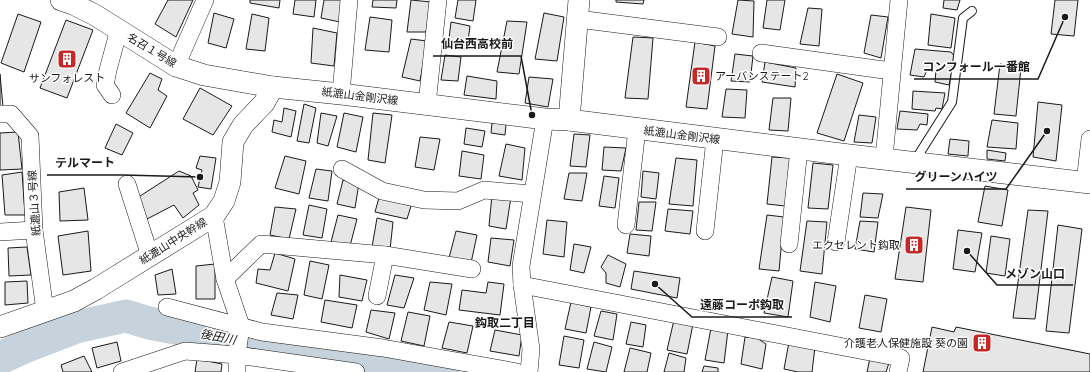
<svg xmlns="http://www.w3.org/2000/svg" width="1090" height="372" viewBox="0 0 1090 372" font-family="Quicksand,'Noto Sans JP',sans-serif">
  <rect width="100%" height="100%" fill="#fff"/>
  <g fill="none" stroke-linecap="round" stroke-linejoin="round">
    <path stroke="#c6d2dc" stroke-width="33" d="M 0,358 L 29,345 L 76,327 L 126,316 L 149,323 L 320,356 L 388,361 L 443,372"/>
  </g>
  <g fill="#e6e6e6" stroke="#1a1a1a">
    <path d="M 168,0 L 193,0 L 176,37 L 155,24 Z"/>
    <path d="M 250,0 L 280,0 L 279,8 L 250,3 Z"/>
    <path d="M 295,0 L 316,0 L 314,17 L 293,14 Z"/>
    <path d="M 324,0 L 343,0 L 340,22 L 321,18 Z"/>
    <path d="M 373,0 L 397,0 L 396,8 L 372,7 Z"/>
    <path d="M 411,0 L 431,2 L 426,32 L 407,32 Z"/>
    <path d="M 458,0 L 476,0 L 473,21 L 455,18 Z"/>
    <path d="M 616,0 L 644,0 L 643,4 L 616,2 Z"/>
    <path d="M 738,0 L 754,1 L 753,37 L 732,34 Z"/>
    <path d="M 767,0 L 785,0 L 780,30 L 763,28 Z"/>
    <path d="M 944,0 L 960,0 L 957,10 L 943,8 Z"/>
    <path d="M 1055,0 L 1078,0 L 1074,36 L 1051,34 Z"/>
    <path d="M 808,8 L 822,9 L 819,46 L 800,44 Z"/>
    <path d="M 214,13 L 234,19 L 226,48 L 208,43 Z"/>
    <path d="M 544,13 L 564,17 L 557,61 L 535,59 Z"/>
    <path d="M 18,14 L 41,22 L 24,72 L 1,63 Z"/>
    <path d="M 252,14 L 269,18 L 265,51 L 246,49 Z"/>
    <path d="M 931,14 L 955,18 L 951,48 L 928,45 Z"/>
    <path d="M 871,15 L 888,17 L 881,58 L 864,53 Z"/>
    <path d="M 370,17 L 392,20 L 389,52 L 365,50 Z"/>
    <path d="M 66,20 L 93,30 L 67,98 L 40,88 Z"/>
    <path d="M 507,21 L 527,22 L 519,74 L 497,72 Z"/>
    <path d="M 451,22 L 470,26 L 467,49 L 448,47 Z"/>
    <path d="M 313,28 L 337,33 L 334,66 L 311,63 Z"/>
    <path d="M 633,37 L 653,38 L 648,99 L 625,98 Z"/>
    <path d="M 411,39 L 427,41 L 420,81 L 402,77 Z"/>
    <path d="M 695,42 L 715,46 L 707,109 L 686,107 Z"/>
    <path d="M 915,49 L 951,52 L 955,57 L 949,85 L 935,82 L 936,70 L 927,70 L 924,77 L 910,75 Z"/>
    <path d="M 735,54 L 753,56 L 750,82 L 731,81 Z"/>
    <path d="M 445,55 L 461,57 L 458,81 L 441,80 Z"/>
    <path d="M 765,62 L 796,68 L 795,87 L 762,82 Z"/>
    <path d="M 1000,64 L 1021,68 L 1016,116 L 994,114 Z"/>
    <path d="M 150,73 L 162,79 L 158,90 L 167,96 L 150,128 L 126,113 Z"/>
    <path d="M 0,74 L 3,107 L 0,107 Z"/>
    <path d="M 837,74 L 863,83 L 844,141 L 817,133 Z"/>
    <path d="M 467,76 L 497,81 L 496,99 L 464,95 Z"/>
    <path d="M 529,77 L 553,79 L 548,107 L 525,103 Z"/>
    <path d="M 200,88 L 232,106 L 213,135 L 183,119 Z"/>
    <path d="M 726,89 L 747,90 L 745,118 L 722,117 Z"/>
    <path d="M 913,91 L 945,93 L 942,109 L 936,108 L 935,111 L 912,109 Z"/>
    <path d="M 773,98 L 791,98 L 788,131 L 769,130 Z"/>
    <path d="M 1038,102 L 1062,105 L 1056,161 L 1033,157 Z"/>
    <path d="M 304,104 L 316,108 L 309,143 L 297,141 Z"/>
    <path d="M 284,108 L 296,111 L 291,137 L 272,132 L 274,120 L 282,122 Z"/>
    <path d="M 900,111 L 928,114 L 927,125 L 920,124 L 917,130 L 897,129 Z"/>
    <path d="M 321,113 L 337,116 L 328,146 L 317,143 Z"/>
    <path d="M 344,113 L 363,117 L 356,152 L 337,147 Z"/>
    <path d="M 373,113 L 392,115 L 385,163 L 368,160 Z"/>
    <path d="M 859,115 L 876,117 L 872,143 L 854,142 Z"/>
    <path d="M 992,120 L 1018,123 L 1016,149 L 987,147 Z"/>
    <path d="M 492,123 L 506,124 L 505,135 L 491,133 Z"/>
    <path d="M 116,124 L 133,133 L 122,155 L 105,148 Z"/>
    <path d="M 466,128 L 485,131 L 482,147 L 464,144 Z"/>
    <path d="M 18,132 L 22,169 L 0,170 L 0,133 Z"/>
    <path d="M 574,134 L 590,135 L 586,167 L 570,166 Z"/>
    <path d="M 420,137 L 440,139 L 434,170 L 415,167 Z"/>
    <path d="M 950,139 L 969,141 L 968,156 L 948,154 Z"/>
    <path d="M 506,144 L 525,148 L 522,180 L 499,176 Z"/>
    <path d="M 604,147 L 626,148 L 621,171 L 602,170 Z"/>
    <path d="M 987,150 L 1006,153 L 1005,161 L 987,159 Z"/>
    <path d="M 462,151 L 484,155 L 481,179 L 459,176 Z"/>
    <path d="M 200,156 L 216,158 L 211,189 L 198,187 L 202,170 L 196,168 Z"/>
    <path d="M 285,156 L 306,161 L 299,194 L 275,188 Z"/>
    <path d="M 772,157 L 790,158 L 785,206 L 767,204 Z"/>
    <path d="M 676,158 L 697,160 L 693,206 L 669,204 Z"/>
    <path d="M 813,163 L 833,165 L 828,209 L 808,208 Z"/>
    <path d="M 316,169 L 332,171 L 328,201 L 309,198 Z"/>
    <path d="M 179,171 L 191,176 L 198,190 L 193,193 L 199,205 L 183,218 L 174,205 L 147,219 L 137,198 Z"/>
    <path d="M 643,171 L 659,173 L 656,199 L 641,197 Z"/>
    <path d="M 22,172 L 25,215 L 5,215 L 2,175 Z"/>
    <path d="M 569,173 L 587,173 L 582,201 L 564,199 Z"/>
    <path d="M 604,176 L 619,178 L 615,208 L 599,206 Z"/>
    <path d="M 343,180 L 359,183 L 355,208 L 337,204 Z"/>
    <path d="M 985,186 L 1008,190 L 1002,226 L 978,222 Z"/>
    <path d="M 84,188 L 88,220 L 60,221 L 59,192 Z"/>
    <path d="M 863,193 L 883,194 L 878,218 L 860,217 Z"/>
    <path d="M 380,194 L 412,203 L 407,219 L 375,212 Z"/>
    <path d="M 492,195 L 511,197 L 506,229 L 489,226 Z"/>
    <path d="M 639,202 L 656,202 L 652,231 L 636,230 Z"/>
    <path d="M 309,205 L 327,209 L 322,238 L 303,235 Z"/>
    <path d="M 275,207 L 296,209 L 289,239 L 270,235 Z"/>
    <path d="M 906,207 L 931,210 L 923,282 L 895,279 Z"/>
    <path d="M 668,209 L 693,211 L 690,234 L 665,231 Z"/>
    <path d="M 1028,210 L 1048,211 L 1035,319 L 1013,318 Z"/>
    <path d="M 338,215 L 357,219 L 350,246 L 331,242 Z"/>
    <path d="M 767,215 L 784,217 L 779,271 L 759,269 Z"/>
    <path d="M 377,218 L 393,222 L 390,250 L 372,247 Z"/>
    <path d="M 547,220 L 567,222 L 564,257 L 543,254 Z"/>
    <path d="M 807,221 L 827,222 L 822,274 L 800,271 Z"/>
    <path d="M 860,221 L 878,222 L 874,252 L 855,249 Z"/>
    <path d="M 1058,225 L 1082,229 L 1069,333 L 1046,331 Z"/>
    <path d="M 958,230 L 982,233 L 975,272 L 953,269 Z"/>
    <path d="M 88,231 L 91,271 L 63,275 L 58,236 Z"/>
    <path d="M 456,231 L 477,235 L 471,263 L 449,258 Z"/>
    <path d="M 630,234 L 651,236 L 649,256 L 627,253 Z"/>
    <path d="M 991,236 L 1010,239 L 1005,276 L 986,273 Z"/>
    <path d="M 491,238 L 514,240 L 510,266 L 488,262 Z"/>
    <path d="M 574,244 L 591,247 L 584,273 L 570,270 Z"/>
    <path d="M 27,247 L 31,275 L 9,276 L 8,248 Z"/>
    <path d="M 275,253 L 295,259 L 288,291 L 256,283 L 258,269 L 270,270 Z"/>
    <path d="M 608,255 L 626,264 L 620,287 L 606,283 L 606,273 L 601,267 Z"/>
    <path d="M 310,261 L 329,265 L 322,299 L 304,295 Z"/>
    <path d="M 215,264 L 215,299 L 196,299 L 196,266 Z"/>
    <path d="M 172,269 L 176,294 L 158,295 L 155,275 Z"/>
    <path d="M 634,271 L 680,278 L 677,298 L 631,289 Z"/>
    <path d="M 340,275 L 367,280 L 362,301 L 339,297 Z"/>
    <path d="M 395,275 L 414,278 L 404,308 L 387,305 Z"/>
    <path d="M 772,277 L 793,281 L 788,317 L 764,313 Z"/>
    <path d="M 27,281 L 28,303 L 5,305 L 5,282 Z"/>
    <path d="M 430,282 L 452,284 L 446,315 L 424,310 Z"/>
    <path d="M 488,282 L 504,284 L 500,315 L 459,310 L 462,290 L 486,293 Z"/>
    <path d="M 815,282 L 836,286 L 830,322 L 810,317 Z"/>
    <path d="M 277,293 L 298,295 L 293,319 L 271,315 Z"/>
    <path d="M 865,295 L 887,299 L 881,332 L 859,328 Z"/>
    <path d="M 325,300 L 357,305 L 352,328 L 321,322 Z"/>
    <path d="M 571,302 L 591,307 L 586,333 L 565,329 Z"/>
    <path d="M 371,310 L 395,313 L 389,339 L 366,332 Z"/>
    <path d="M 601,311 L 617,314 L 613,340 L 594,336 Z"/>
    <path d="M 408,312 L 430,316 L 424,346 L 401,341 Z"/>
    <path d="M 674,320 L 693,324 L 687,354 L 667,350 Z"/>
    <path d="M 449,322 L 473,326 L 467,353 L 442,348 Z"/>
    <path d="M 631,322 L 646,325 L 643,347 L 626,344 Z"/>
    <path d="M 932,327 L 954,332 L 956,327 L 1090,354 L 1090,372 L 923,372 Z"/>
    <path d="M 711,328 L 728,330 L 724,363 L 705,360 Z"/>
    <path d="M 495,330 L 522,335 L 519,356 L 490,351 Z"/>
    <path d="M 564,336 L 584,340 L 579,368 L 559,365 Z"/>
    <path d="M 745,337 L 757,338 L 766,344 L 762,369 L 741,364 Z"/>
    <path d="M 117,342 L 121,361 L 97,368 L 92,348 Z"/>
    <path d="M 594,342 L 612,347 L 606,372 L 587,369 Z"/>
    <path d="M 789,342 L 815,347 L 812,372 L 798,372 L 784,369 Z"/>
    <path d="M 630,348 L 651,353 L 647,372 L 624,372 Z"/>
    <path d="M 669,353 L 686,358 L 684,372 L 664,372 Z"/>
    <path d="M 84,356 L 92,372 L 63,372 L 61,365 Z"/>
    <path d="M 870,358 L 889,363 L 886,372 L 867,372 Z"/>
    <path d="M 197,359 L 222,364 L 221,372 L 195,372 Z"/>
    <path d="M 704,366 L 718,368 L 718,372 L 702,372 Z"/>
  </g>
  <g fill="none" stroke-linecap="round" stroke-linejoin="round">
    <g stroke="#1a1a1a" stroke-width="10">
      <path id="service" d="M 914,162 L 952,102 L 963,18 L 972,11"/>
    </g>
    <g stroke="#1a1a1a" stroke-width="18">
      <g id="minor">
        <path d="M 578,19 L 718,37"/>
        <path d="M 761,53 L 891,71"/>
        <path d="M 176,66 L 205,0"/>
        <path d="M 341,94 L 349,0"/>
        <path d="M 112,95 L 105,85 L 108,70 L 119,29"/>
        <path d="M 427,104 L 438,0"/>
        <path d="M 0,114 L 11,114 L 30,136 L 34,230 L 45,311"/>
        <path d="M 884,158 L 899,0"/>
        <path d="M 342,169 L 382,191 L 424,200 L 458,201 L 484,190 L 532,194"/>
        <path d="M 1085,182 L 1090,139"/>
        <path d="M 127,184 L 150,256"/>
        <path d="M 214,216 L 225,279 L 241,326 L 237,355 L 237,372"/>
        <path d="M 626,225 L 637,129"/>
        <path d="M 705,231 L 715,139"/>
        <path d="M 0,232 L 34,230"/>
        <path d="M 836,242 L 849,155"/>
        <path d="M 789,244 L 799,149"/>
        <path d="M 225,279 L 261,244 L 385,255 L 472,269"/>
        <path d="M 522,285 L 901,358 L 898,372"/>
        <path d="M 377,296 L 385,255"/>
        <path d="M 167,307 L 262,332 L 383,348 L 517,372"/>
        <path d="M 122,372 L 185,351 L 237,355 L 356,372"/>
        <path d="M 529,372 L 531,349 L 522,285 L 521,266 L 545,119"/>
      </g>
    </g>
    <g stroke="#1a1a1a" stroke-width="22">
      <g id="tertiary">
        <path d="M 61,0 L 73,4 L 95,15 L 176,66 L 204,75 L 273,87 L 341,94 L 545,119 L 569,120 L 849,155 L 1090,183"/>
        <path d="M 569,120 L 579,0"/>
        <path d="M 0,327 L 74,301 L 96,289 L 214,216 L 224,201 L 230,182 L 233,142 L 243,125 L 264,103 L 273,87"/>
      </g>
    </g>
    <use href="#service" stroke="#fff" stroke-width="8"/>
    <use href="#minor" stroke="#fff" stroke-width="17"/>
    <use href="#tertiary" stroke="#fff" stroke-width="21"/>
  </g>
  <defs>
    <g id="building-square" transform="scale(1)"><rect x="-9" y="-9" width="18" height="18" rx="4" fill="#c62828" stroke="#fff"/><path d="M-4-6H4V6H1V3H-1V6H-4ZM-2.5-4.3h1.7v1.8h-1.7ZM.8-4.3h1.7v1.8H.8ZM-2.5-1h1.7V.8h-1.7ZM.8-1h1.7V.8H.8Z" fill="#fff"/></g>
  </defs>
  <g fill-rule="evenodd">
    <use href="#building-square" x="67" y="59"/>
    <use href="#building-square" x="701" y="76"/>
    <use href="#building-square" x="914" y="245"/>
    <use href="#building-square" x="982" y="343"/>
  </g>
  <g text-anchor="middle" stroke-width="3" stroke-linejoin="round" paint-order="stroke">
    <g font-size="11" fill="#1a1a1a" stroke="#fff">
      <text transform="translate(152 50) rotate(31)" y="4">名召１号線</text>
      <text transform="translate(360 96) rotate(7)" y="4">紙漉山金剛沢線</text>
      <text transform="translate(682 135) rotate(7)" y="4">紙漉山金剛沢線</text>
      <text transform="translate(34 203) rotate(-94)" y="4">紙漉山３号線</text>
      <text transform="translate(173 241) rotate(-32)" y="4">紙漉山中央幹線</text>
    </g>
    <g font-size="11" fill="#1a1a1a" stroke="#fff" text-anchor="end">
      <text x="715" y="80" text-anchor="start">アーバンステート2</text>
      <text x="67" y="82" text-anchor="middle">サンフォレスト</text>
      <text x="900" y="249">エクセレント鈎取</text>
      <text x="968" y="347">介護老人保健施設 葵の園</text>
    </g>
    <g font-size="12" font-weight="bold" fill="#1a1a1a" stroke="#fff">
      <text x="505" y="327">鈎取二丁目</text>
    </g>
    <g font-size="12" font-style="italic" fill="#1a1a1a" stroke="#fff">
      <text transform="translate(218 337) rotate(11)" y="4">後田川</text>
    </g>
  </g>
  <path fill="none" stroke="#1a1a1a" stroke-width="1.5" d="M532 115L521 56H433M1065 17L1038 79H914M200 177L123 175H47M1047 131L1006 189H906M967 251L997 285H1073M655 284L692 317H792"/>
  <g fill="#1a1a1a" stroke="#fff" stroke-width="1.5">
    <circle cx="532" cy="115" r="4"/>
    <circle cx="1065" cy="17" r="4"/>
    <circle cx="200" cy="177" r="4"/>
    <circle cx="1047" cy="131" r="4"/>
    <circle cx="967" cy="251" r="4"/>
    <circle cx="655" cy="284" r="4"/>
  </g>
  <g font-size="12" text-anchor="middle" font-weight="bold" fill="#1a1a1a" stroke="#fff" stroke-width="3" stroke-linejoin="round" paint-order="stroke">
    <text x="477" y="48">仙台西高校前</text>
    <text x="976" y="71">コンフォール一番館</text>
    <text x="85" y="167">テルマート</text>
    <text x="956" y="181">グリーンハイツ</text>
    <text x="1035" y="278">メゾン山口</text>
    <text x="742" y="309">遠藤コーポ鈎取</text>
  </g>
</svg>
